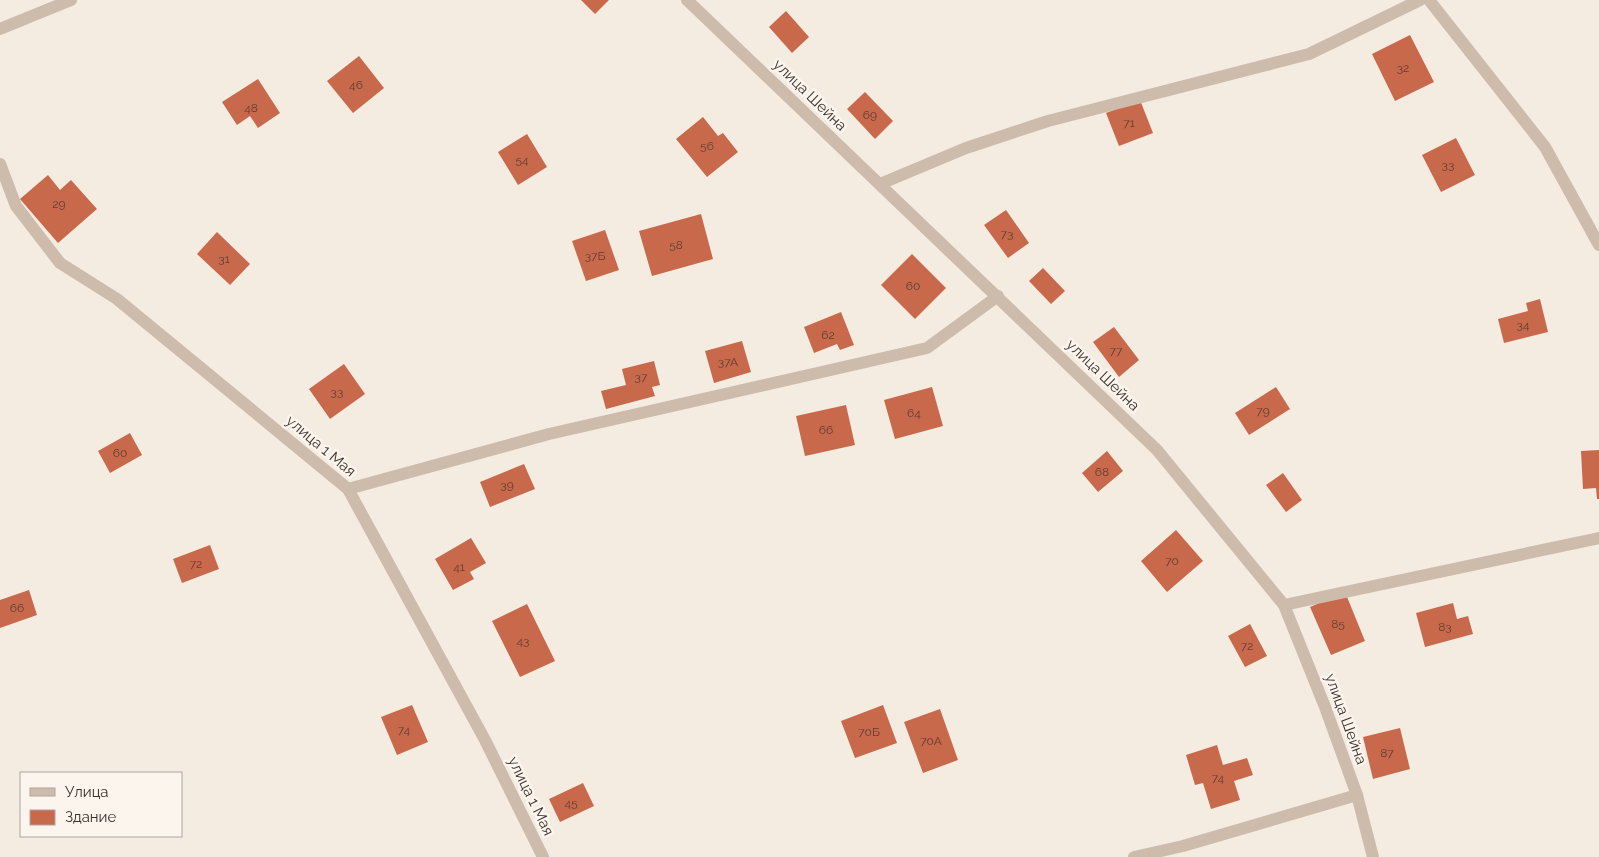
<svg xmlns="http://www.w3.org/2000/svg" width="1599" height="857" viewBox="0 0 1599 857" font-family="Raleway,sans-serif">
  <rect width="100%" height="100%" fill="#f4ebe1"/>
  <g fill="#c8694b">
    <path d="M 581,0 L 609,0 L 595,14 Z"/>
    <path d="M 786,11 L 809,37 L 792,53 L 769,27 Z"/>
    <path d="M 1410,35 L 1434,82 L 1395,101 L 1372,54 Z"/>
    <path d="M 359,56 L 384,88 L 353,113 L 327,81 Z"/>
    <path d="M 258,79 L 280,113 L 258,128 L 250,116 L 237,125 L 222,102 Z"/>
    <path d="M 865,92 L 893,121 L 875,139 L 847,109 Z"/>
    <path d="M 1140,100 L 1153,133 L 1119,146 L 1106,113 Z"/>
    <path d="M 703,117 L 718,136 L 723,133 L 738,152 L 707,177 L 676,139 Z"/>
    <path d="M 527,134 L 547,167 L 518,185 L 498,152 Z"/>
    <path d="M 1456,138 L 1475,175 L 1441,192 L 1422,155 Z"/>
    <path d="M 48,175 L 60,190 L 71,180 L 97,209 L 58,243 L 20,199 Z"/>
    <path d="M 1006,210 L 1029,243 L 1008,258 L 984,225 Z"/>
    <path d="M 701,214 L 713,259 L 652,276 L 639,231 Z"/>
    <path d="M 605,230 L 619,270 L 586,281 L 572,241 Z"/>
    <path d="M 217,232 L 250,264 L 230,285 L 197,254 Z"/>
    <path d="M 912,254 L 946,288 L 915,319 L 881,285 Z"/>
    <path d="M 1043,268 L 1065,291 L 1051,304 L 1029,281 Z"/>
    <path d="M 1540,299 L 1548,332 L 1504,343 L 1498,319 L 1528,311 L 1526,303 Z"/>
    <path d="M 841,312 L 854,345 L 840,350 L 837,344 L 814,353 L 804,327 Z"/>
    <path d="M 1114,327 L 1139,360 L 1119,377 L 1093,342 Z"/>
    <path d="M 742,341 L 751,372 L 714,383 L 705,351 Z"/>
    <path d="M 654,361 L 660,385 L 652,387 L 655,396 L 606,409 L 601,391 L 626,385 L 622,369 Z"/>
    <path d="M 344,364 L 365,394 L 330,419 L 309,389 Z"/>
    <path d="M 932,387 L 943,426 L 895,439 L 884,400 Z"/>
    <path d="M 1276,387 L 1290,409 L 1249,435 L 1235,413 Z"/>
    <path d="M 846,405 L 855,445 L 805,456 L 796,416 Z"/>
    <path d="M 130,433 L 142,455 L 110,473 L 98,451 Z"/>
    <path d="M 1599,450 L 1599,499 L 1597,499 L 1596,488 L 1583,489 L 1581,451 Z"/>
    <path d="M 1107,451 L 1123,471 L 1098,492 L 1082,473 Z"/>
    <path d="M 524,464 L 535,489 L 490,507 L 480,482 Z"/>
    <path d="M 1283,473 L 1302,500 L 1286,512 L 1266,485 Z"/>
    <path d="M 1176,530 L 1203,561 L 1167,592 L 1141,561 Z"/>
    <path d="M 471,538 L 486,563 L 470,572 L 474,579 L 453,590 L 435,559 Z"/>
    <path d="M 210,545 L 219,569 L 182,583 L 173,559 Z"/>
    <path d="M 29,590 L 37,615 L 0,628 L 0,600 Z"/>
    <path d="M 1345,592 L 1365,641 L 1331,655 L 1310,607 Z"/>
    <path d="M 1453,603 L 1457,619 L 1468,616 L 1473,634 L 1425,647 L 1416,613 Z"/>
    <path d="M 527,604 L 555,661 L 520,677 L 492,621 Z"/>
    <path d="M 1250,624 L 1267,656 L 1245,667 L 1228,636 Z"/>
    <path d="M 412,705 L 428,742 L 397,755 L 381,717 Z"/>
    <path d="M 883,705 L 897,743 L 855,758 L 841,721 Z"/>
    <path d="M 940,709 L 958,760 L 923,773 L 904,722 Z"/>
    <path d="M 1400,728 L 1410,769 L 1373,779 L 1363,737 Z"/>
    <path d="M 1217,745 L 1223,765 L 1247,758 L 1253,775 L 1234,781 L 1240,800 L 1211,809 L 1203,783 L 1195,785 L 1186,755 Z"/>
    <path d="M 583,783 L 594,806 L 560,822 L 549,799 Z"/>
  </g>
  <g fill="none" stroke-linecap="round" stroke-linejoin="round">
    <g stroke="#cdbbac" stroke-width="12">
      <path d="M 880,184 L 966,148 L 1048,121 L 1309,54 L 1420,0"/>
      <path d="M 1134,857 L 1183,846 L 1357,795"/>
    </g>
    <g stroke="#cdbbac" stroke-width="12">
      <path d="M 1429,0 L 1545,147 L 1599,245"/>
      <path d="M 0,29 L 71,0"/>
      <path d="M 0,164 L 16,206 L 60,263 L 117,299 L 348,489 L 485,740 L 543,857"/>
      <path d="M 348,489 L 549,434 L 927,348 L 998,296"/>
      <path d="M 1284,605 L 1599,538"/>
    </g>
    <path stroke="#cdbbac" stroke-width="12" d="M 687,0 L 1157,450 L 1284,605 L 1325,707 L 1357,795 L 1373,857"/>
  </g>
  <g text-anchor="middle" stroke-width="5" stroke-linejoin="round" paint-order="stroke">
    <g font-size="12" fill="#5e3e33">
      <text x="1403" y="72">32</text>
      <text x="356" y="89">46</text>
      <text x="251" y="112">48</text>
      <text x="870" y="119">69</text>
      <text x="1129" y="127">71</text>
      <text x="707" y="150">56</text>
      <text x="522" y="164">54</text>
      <text x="1448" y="169">33</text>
      <text x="59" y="208">29</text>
      <text x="1007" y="238">73</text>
      <text x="676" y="249">58</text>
      <text x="595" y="260">37Б</text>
      <text x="224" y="263">31</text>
      <text x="913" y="290">60</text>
      <text x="1523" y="329">34</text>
      <text x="828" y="339">62</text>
      <text x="1116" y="355">77</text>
      <text x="728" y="366">37А</text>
      <text x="641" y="381">37</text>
      <text x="337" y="396">33</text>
      <text x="1263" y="415">79</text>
      <text x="914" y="417">64</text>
      <text x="826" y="434">66</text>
      <text x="120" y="457">60</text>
      <text x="1102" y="476">68</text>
      <text x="507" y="489">39</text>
      <text x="1172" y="565">70</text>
      <text x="196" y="568">72</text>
      <text x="459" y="571">41</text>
      <text x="17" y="612">66</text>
      <text x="1338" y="628">85</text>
      <text x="1445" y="631">83</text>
      <text x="523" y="645">43</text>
      <text x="1247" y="650">72</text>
      <text x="404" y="734">74</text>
      <text x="869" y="736">70Б</text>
      <text x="931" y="745">70А</text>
      <text x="1387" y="757">87</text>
      <text x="1218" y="782">74</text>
      <text x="571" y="807">45</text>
    </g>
    <g font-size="15" fill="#3b302b" stroke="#fbf5ee">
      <text transform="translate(810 95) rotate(44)" y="5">улица Шейна</text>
      <text transform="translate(1103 375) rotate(44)" y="5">улица Шейна</text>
      <text transform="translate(321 446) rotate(40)" y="5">улица 1 Мая</text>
      <text transform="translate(1346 719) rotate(70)" y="5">улица Шейна</text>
      <text transform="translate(531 796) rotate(64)" y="5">улица 1 Мая</text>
    </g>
  </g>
  <rect x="20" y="772" width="162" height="65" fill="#fbf5ee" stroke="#aea6a0"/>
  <rect x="30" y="788" width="25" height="8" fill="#cdbbac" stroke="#aea6a0"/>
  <text x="65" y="797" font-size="15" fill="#3b302b">Улица</text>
  <rect x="30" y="810" width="25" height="15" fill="#c8694b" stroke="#aea6a0"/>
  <text x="65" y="822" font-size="15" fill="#3b302b">Здание</text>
</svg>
